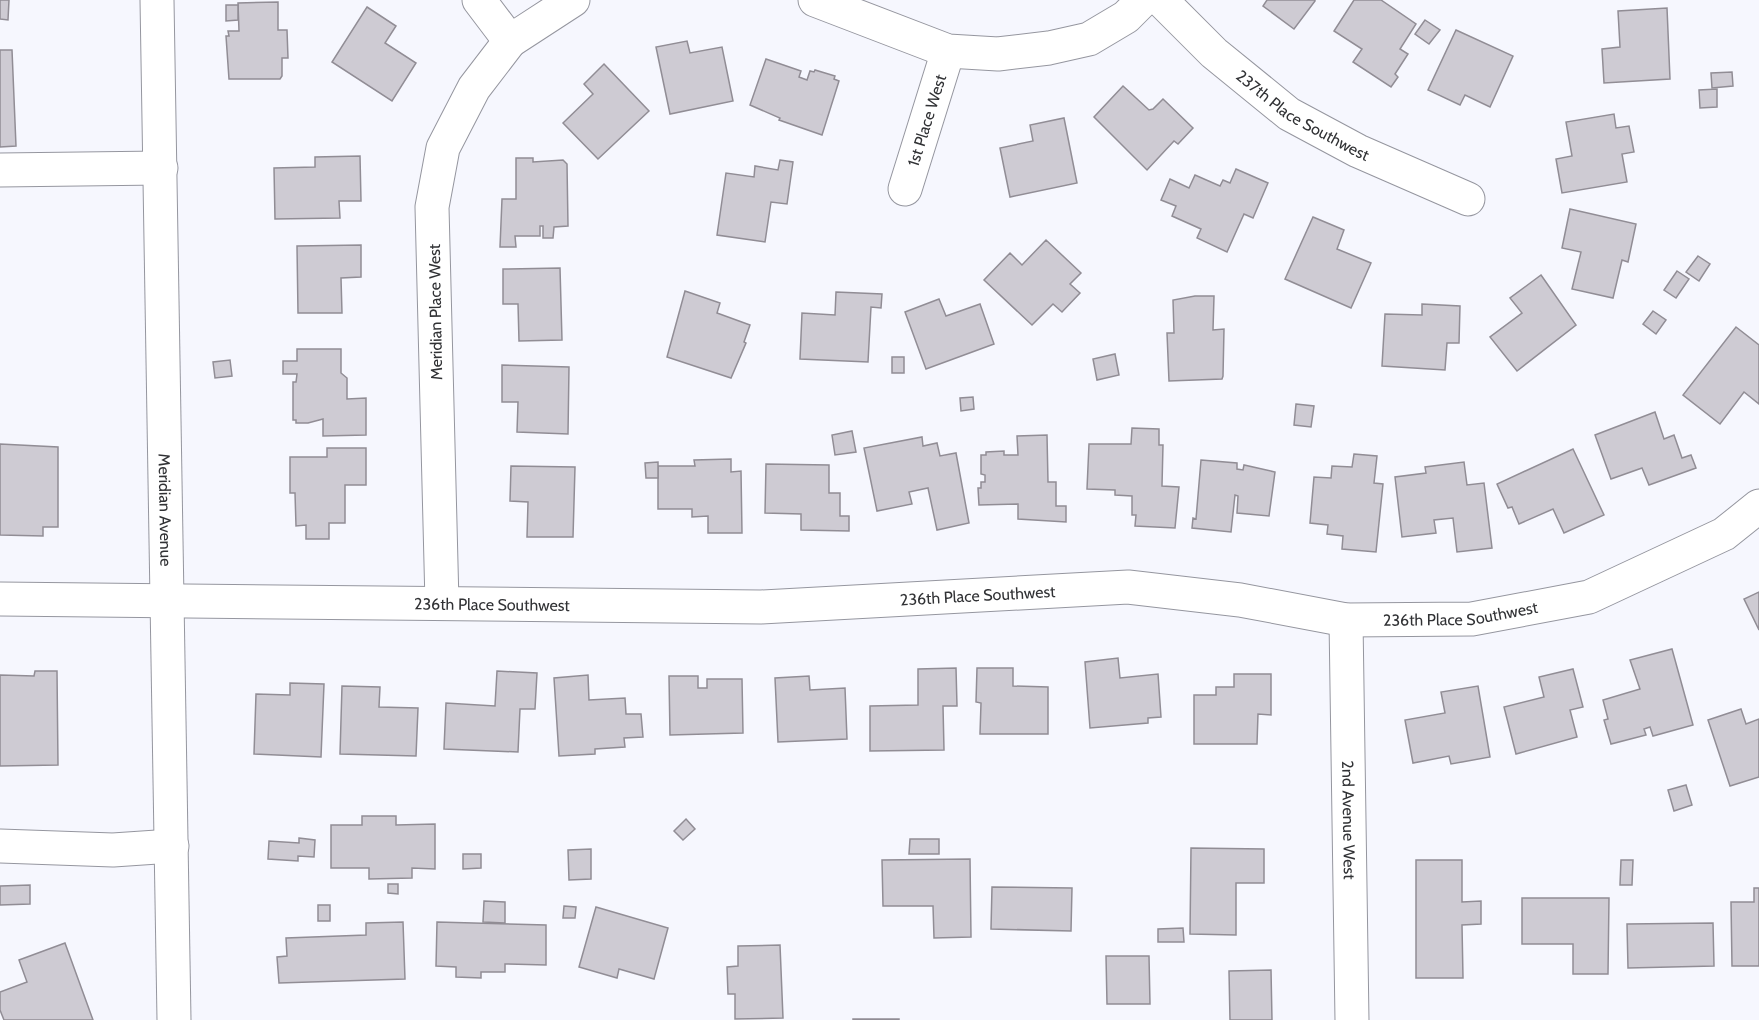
<svg xmlns="http://www.w3.org/2000/svg" width="1759" height="1020" viewBox="0 0 1759 1020" font-family="Cabin,sans-serif">
  <rect width="100%" height="100%" fill="#f6f7fe"/>
  <g fill="#cecbd3" stroke="#918d95" stroke-width="1.5">
    <path d="M 0,0 L 9,0 L 8,20 L 0,19 Z"/>
    <path d="M 1267,0 L 1315,0 L 1315,1 L 1294,29 L 1263,6 Z"/>
    <path d="M 1354,0 L 1381,0 L 1416,24 L 1400,49 L 1408,54 L 1395,74 L 1398,77 L 1391,87 L 1353,62 L 1362,49 L 1334,31 Z"/>
    <path d="M 278,2 L 278,30 L 287,30 L 288,58 L 282,58 L 282,76 L 280,79 L 229,79 L 226,36 L 229,36 L 228,31 L 239,31 L 238,3 Z"/>
    <path d="M 226,5 L 238,5 L 238,20 L 226,21 Z"/>
    <path d="M 367,7 L 396,26 L 385,43 L 416,63 L 392,101 L 332,62 Z"/>
    <path d="M 1667,8 L 1670,79 L 1604,83 L 1602,49 L 1620,47 L 1618,11 Z"/>
    <path d="M 1425,20 L 1440,30 L 1429,44 L 1415,34 Z"/>
    <path d="M 1456,30 L 1513,56 L 1490,107 L 1465,95 L 1460,105 L 1428,90 Z"/>
    <path d="M 687,41 L 690,53 L 722,47 L 733,101 L 670,114 L 656,47 Z"/>
    <path d="M 0,50 L 12,50 L 16,146 L 0,147 Z"/>
    <path d="M 766,59 L 801,71 L 799,77 L 807,80 L 810,71 L 814,72 L 815,70 L 835,76 L 834,79 L 839,81 L 822,135 L 779,120 L 780,118 L 750,105 Z"/>
    <path d="M 604,64 L 649,111 L 598,159 L 563,123 L 593,94 L 584,84 Z"/>
    <path d="M 1732,72 L 1733,86 L 1712,88 L 1711,73 Z"/>
    <path d="M 1123,86 L 1149,110 L 1153,109 L 1163,99 L 1193,128 L 1178,144 L 1174,141 L 1147,170 L 1094,117 Z"/>
    <path d="M 1717,89 L 1717,107 L 1700,108 L 1699,90 Z"/>
    <path d="M 1614,114 L 1616,128 L 1629,126 L 1634,152 L 1622,154 L 1627,182 L 1562,193 L 1556,159 L 1572,156 L 1566,122 Z"/>
    <path d="M 1064,118 L 1077,183 L 1010,197 L 1000,148 L 1033,141 L 1030,125 Z"/>
    <path d="M 360,156 L 361,201 L 339,201 L 340,218 L 275,219 L 274,168 L 315,167 L 315,157 Z"/>
    <path d="M 516,158 L 533,158 L 533,162 L 563,160 L 567,164 L 568,226 L 554,227 L 553,238 L 543,238 L 543,226 L 540,226 L 540,236 L 515,236 L 516,247 L 500,247 L 502,199 L 516,199 Z"/>
    <path d="M 780,160 L 793,162 L 787,204 L 771,202 L 765,242 L 717,235 L 726,173 L 754,177 L 755,166 L 778,170 Z"/>
    <path d="M 1236,169 L 1268,183 L 1253,218 L 1244,214 L 1227,252 L 1197,238 L 1201,229 L 1172,216 L 1176,206 L 1161,200 L 1170,179 L 1189,188 L 1195,175 L 1220,186 L 1223,180 L 1230,183 Z"/>
    <path d="M 1570,209 L 1636,224 L 1628,262 L 1622,260 L 1613,298 L 1572,289 L 1581,252 L 1562,248 Z"/>
    <path d="M 1313,217 L 1344,230 L 1337,249 L 1371,263 L 1351,308 L 1285,279 Z"/>
    <path d="M 1046,240 L 1081,273 L 1070,284 L 1080,293 L 1062,312 L 1053,304 L 1032,325 L 984,280 L 1010,253 L 1022,265 Z"/>
    <path d="M 361,245 L 361,277 L 341,278 L 342,313 L 298,313 L 297,246 Z"/>
    <path d="M 1698,256 L 1710,264 L 1699,281 L 1686,272 Z"/>
    <path d="M 560,268 L 562,340 L 519,341 L 518,304 L 503,304 L 503,269 Z"/>
    <path d="M 1677,271 L 1689,279 L 1676,298 L 1664,290 Z"/>
    <path d="M 1541,275 L 1576,325 L 1517,371 L 1490,337 L 1522,313 L 1510,298 Z"/>
    <path d="M 685,291 L 720,303 L 717,313 L 750,325 L 744,342 L 746,343 L 731,378 L 667,357 Z"/>
    <path d="M 836,292 L 882,294 L 881,308 L 871,307 L 868,362 L 800,359 L 802,313 L 835,315 Z"/>
    <path d="M 1195,296 L 1214,296 L 1213,330 L 1224,329 L 1223,376 L 1222,379 L 1169,381 L 1167,333 L 1174,333 L 1173,300 Z"/>
    <path d="M 939,299 L 946,316 L 980,304 L 994,344 L 926,369 L 905,312 Z"/>
    <path d="M 1422,304 L 1460,306 L 1459,343 L 1447,343 L 1445,370 L 1382,366 L 1385,314 L 1422,315 Z"/>
    <path d="M 1653,311 L 1666,320 L 1656,334 L 1643,324 Z"/>
    <path d="M 1736,327 L 1759,345 L 1759,404 L 1744,392 L 1720,424 L 1683,395 Z"/>
    <path d="M 297,349 L 341,349 L 341,373 L 347,378 L 347,399 L 366,398 L 366,435 L 323,436 L 323,419 L 308,423 L 296,423 L 296,420 L 293,420 L 293,382 L 296,382 L 297,374 L 283,374 L 283,361 L 297,361 Z"/>
    <path d="M 1115,354 L 1119,375 L 1097,380 L 1093,359 Z"/>
    <rect x="892" y="357" width="12" height="16"/>
    <path d="M 230,360 L 232,376 L 215,378 L 213,362 Z"/>
    <path d="M 502,365 L 569,367 L 568,434 L 517,432 L 518,402 L 502,402 Z"/>
    <path d="M 973,397 L 974,409 L 961,411 L 960,398 Z"/>
    <path d="M 1296,404 L 1314,406 L 1311,427 L 1294,425 Z"/>
    <path d="M 1655,412 L 1664,439 L 1674,435 L 1682,458 L 1691,455 L 1696,468 L 1649,485 L 1642,468 L 1611,479 L 1595,435 Z"/>
    <path d="M 1132,428 L 1159,429 L 1159,445 L 1163,445 L 1162,486 L 1179,487 L 1175,528 L 1135,526 L 1136,515 L 1132,515 L 1132,496 L 1115,495 L 1115,490 L 1087,489 L 1089,444 L 1131,444 Z"/>
    <path d="M 852,431 L 856,452 L 835,455 L 832,435 Z"/>
    <path d="M 1047,435 L 1048,482 L 1056,482 L 1056,506 L 1066,506 L 1066,522 L 1018,519 L 1018,504 L 979,505 L 978,488 L 981,488 L 981,482 L 985,482 L 985,475 L 981,474 L 981,455 L 986,455 L 986,452 L 1004,451 L 1004,455 L 1018,455 L 1017,436 Z"/>
    <path d="M 922,437 L 923,446 L 937,443 L 940,456 L 956,453 L 969,523 L 937,530 L 928,488 L 909,492 L 912,504 L 877,511 L 864,448 Z"/>
    <path d="M 0,444 L 58,447 L 58,527 L 43,527 L 43,536 L 0,535 Z"/>
    <path d="M 327,448 L 366,448 L 366,485 L 345,485 L 345,523 L 329,523 L 329,539 L 306,539 L 306,525 L 296,526 L 295,493 L 290,493 L 290,457 L 327,457 Z"/>
    <path d="M 1573,449 L 1604,515 L 1564,533 L 1553,509 L 1519,524 L 1512,507 L 1508,508 L 1497,484 Z"/>
    <path d="M 1354,454 L 1377,456 L 1374,483 L 1383,484 L 1376,552 L 1342,549 L 1343,536 L 1327,534 L 1328,525 L 1310,523 L 1314,477 L 1331,478 L 1332,466 L 1352,467 Z"/>
    <path d="M 731,459 L 731,472 L 741,471 L 742,533 L 708,533 L 708,516 L 692,517 L 692,509 L 658,509 L 658,466 L 695,466 L 694,460 Z"/>
    <path d="M 1201,460 L 1237,463 L 1237,469 L 1243,470 L 1244,465 L 1275,472 L 1269,516 L 1237,513 L 1238,496 L 1235,495 L 1231,532 L 1192,528 L 1193,518 L 1196,519 Z"/>
    <path d="M 658,462 L 658,478 L 646,478 L 645,463 Z"/>
    <path d="M 1464,462 L 1467,485 L 1484,483 L 1492,548 L 1457,552 L 1453,518 L 1434,520 L 1436,533 L 1402,537 L 1395,477 L 1426,473 L 1425,467 Z"/>
    <path d="M 766,464 L 829,465 L 829,493 L 840,493 L 840,516 L 849,516 L 849,531 L 801,530 L 801,514 L 765,513 Z"/>
    <path d="M 511,466 L 575,467 L 573,537 L 527,537 L 528,502 L 510,501 Z"/>
    <path d="M 1759,592 L 1759,630 L 1744,599 Z"/>
    <path d="M 1672,649 L 1693,725 L 1653,736 L 1650,727 L 1644,729 L 1646,735 L 1611,744 L 1604,720 L 1608,719 L 1603,700 L 1640,689 L 1630,660 Z"/>
    <path d="M 1118,658 L 1120,678 L 1158,674 L 1161,717 L 1148,718 L 1148,723 L 1090,728 L 1085,662 Z"/>
    <path d="M 956,668 L 957,706 L 943,706 L 944,750 L 870,751 L 870,706 L 918,705 L 918,669 Z"/>
    <path d="M 977,668 L 1013,668 L 1013,686 L 1048,687 L 1048,734 L 980,734 L 981,703 L 976,702 Z"/>
    <path d="M 1573,669 L 1583,707 L 1570,710 L 1577,737 L 1516,754 L 1504,707 L 1544,697 L 1539,677 Z"/>
    <path d="M 35,671 L 57,671 L 58,765 L 0,766 L 0,675 L 34,676 Z"/>
    <path d="M 497,671 L 537,673 L 535,709 L 520,709 L 518,752 L 444,749 L 446,703 L 495,706 Z"/>
    <path d="M 1234,674 L 1271,674 L 1271,715 L 1258,714 L 1257,744 L 1194,744 L 1194,695 L 1216,695 L 1216,687 L 1234,687 Z"/>
    <path d="M 588,675 L 589,700 L 625,698 L 626,714 L 641,714 L 643,737 L 624,738 L 625,747 L 595,749 L 595,754 L 559,756 L 554,678 Z"/>
    <path d="M 669,676 L 698,676 L 698,688 L 707,688 L 707,679 L 742,679 L 743,733 L 670,735 Z"/>
    <path d="M 809,676 L 810,690 L 845,688 L 847,739 L 778,742 L 775,678 Z"/>
    <path d="M 290,683 L 324,684 L 321,757 L 254,754 L 256,694 L 290,695 Z"/>
    <path d="M 342,686 L 380,687 L 379,707 L 418,708 L 416,756 L 340,754 Z"/>
    <path d="M 1478,686 L 1490,757 L 1451,764 L 1449,756 L 1413,763 L 1405,720 L 1445,713 L 1441,692 Z"/>
    <path d="M 1741,709 L 1746,724 L 1759,719 L 1759,777 L 1730,786 L 1708,720 Z"/>
    <path d="M 1686,785 L 1692,805 L 1674,811 L 1668,790 Z"/>
    <path d="M 362,816 L 396,816 L 396,825 L 435,824 L 435,869 L 412,868 L 412,878 L 369,879 L 369,868 L 331,868 L 331,825 L 362,825 Z"/>
    <path d="M 686,819 L 695,829 L 683,840 L 674,831 Z"/>
    <path d="M 299,838 L 315,840 L 314,857 L 298,856 L 298,861 L 268,859 L 269,841 L 299,843 Z"/>
    <path d="M 910,839 L 939,839 L 939,854 L 909,854 Z"/>
    <path d="M 1191,848 L 1264,849 L 1264,883 L 1236,883 L 1236,935 L 1190,934 Z"/>
    <path d="M 591,849 L 591,879 L 569,880 L 568,850 Z"/>
    <path d="M 463,854 L 481,854 L 481,868 L 463,869 Z"/>
    <path d="M 970,859 L 971,937 L 934,938 L 933,906 L 883,906 L 882,860 Z"/>
    <path d="M 1416,860 L 1462,860 L 1462,902 L 1481,901 L 1481,924 L 1462,925 L 1463,978 L 1416,978 Z"/>
    <path d="M 1621,860 L 1633,860 L 1632,885 L 1620,885 Z"/>
    <path d="M 388,884 L 398,884 L 398,894 L 388,893 Z"/>
    <path d="M 30,885 L 30,904 L 0,905 L 0,886 Z"/>
    <path d="M 992,887 L 1072,888 L 1071,931 L 991,929 Z"/>
    <path d="M 1754,888 L 1759,888 L 1759,966 L 1732,966 L 1731,902 L 1754,902 Z"/>
    <path d="M 1522,898 L 1609,898 L 1608,974 L 1573,974 L 1573,944 L 1522,944 Z"/>
    <path d="M 484,901 L 505,902 L 505,923 L 483,922 Z"/>
    <rect x="318" y="905" width="12" height="16"/>
    <path d="M 564,906 L 576,907 L 575,918 L 563,918 Z"/>
    <path d="M 596,907 L 668,928 L 654,979 L 619,969 L 617,978 L 579,967 Z"/>
    <path d="M 403,922 L 405,979 L 279,983 L 277,957 L 287,956 L 286,938 L 366,935 L 366,923 Z"/>
    <path d="M 437,922 L 546,925 L 546,965 L 505,964 L 505,972 L 481,972 L 481,978 L 456,977 L 456,967 L 436,966 Z"/>
    <path d="M 1713,923 L 1714,966 L 1628,968 L 1627,924 Z"/>
    <path d="M 1183,928 L 1184,942 L 1158,942 L 1158,929 Z"/>
    <path d="M 65,943 L 93,1020 L 4,1020 L 0,1010 L 0,992 L 27,982 L 19,960 Z"/>
    <path d="M 780,945 L 783,1018 L 735,1019 L 735,994 L 728,994 L 727,967 L 738,966 L 738,946 Z"/>
    <path d="M 1106,956 L 1149,956 L 1150,1004 L 1107,1004 Z"/>
    <path d="M 1271,970 L 1272,1020 L 1230,1020 L 1229,971 Z"/>
    <rect x="853" y="1019" width="46" height="1"/>
  </g>
  <g fill="none" stroke-linecap="round" stroke-linejoin="round">
    <g stroke="#95969f" stroke-width="35">
      <g id="street">
        <path d="M 479,0 L 510,41 L 573,0"/>
        <path d="M 815,0 L 948,51 L 998,54 L 1049,48 L 1089,39 L 1126,17 L 1143,0"/>
        <path id="s1" d="M 1161,0 L 1214,53 L 1289,114 L 1358,151 L 1468,199"/>
        <path d="M 0,170 L 161,168"/>
        <path id="s2" d="M 905,189 L 948,51"/>
        <path id="s3" d="M 0,599 L 761,607 L 1128,587 L 1240,600 L 1346,620 L 1472,619 L 1589,597 L 1724,534 L 1759,506"/>
        <path d="M 442,603 L 432,207 L 443,148 L 474,88 L 510,41"/>
        <path id="s4" d="M 1346,620 L 1352,1020"/>
        <path d="M 0,846 L 113,850 L 172,846"/>
      </g>
    </g>
    <g stroke="#95969f" stroke-width="35">
      <g id="secondary">
        <path id="s5" d="M 157,0 L 174,1020"/>
      </g>
    </g>
    <use href="#street" stroke="#fff" stroke-width="33"/>
    <use href="#secondary" stroke="#fff" stroke-width="33"/>
  </g>
  <g text-anchor="middle" stroke-width="6" stroke-linejoin="round" paint-order="stroke">
    <g font-size="16" fill="#313235" stroke="#fff">
      <text dy="6" stroke="none"><textPath href="#s1" startOffset="184">237th Place Southwest</textPath></text>
      <text dy="6" stroke="none"><textPath href="#s2" startOffset="72">1st Place West</textPath></text>
      <text transform="translate(435 312) rotate(-91)" y="6">Meridian Place West</text>
      <text dy="6" stroke="none"><textPath href="#s5" startOffset="510">Meridian Avenue</textPath></text>
      <text dy="6" stroke="none"><textPath href="#s3" startOffset="978">236th Place Southwest</textPath></text>
      <text dy="6" stroke="none"><textPath href="#s3" startOffset="492">236th Place Southwest</textPath></text>
      <text dy="6" stroke="none"><textPath href="#s3" startOffset="1464">236th Place Southwest</textPath></text>
      <text dy="6" stroke="none"><textPath href="#s4" startOffset="200">2nd Avenue West</textPath></text>
    </g>
  </g>
</svg>
